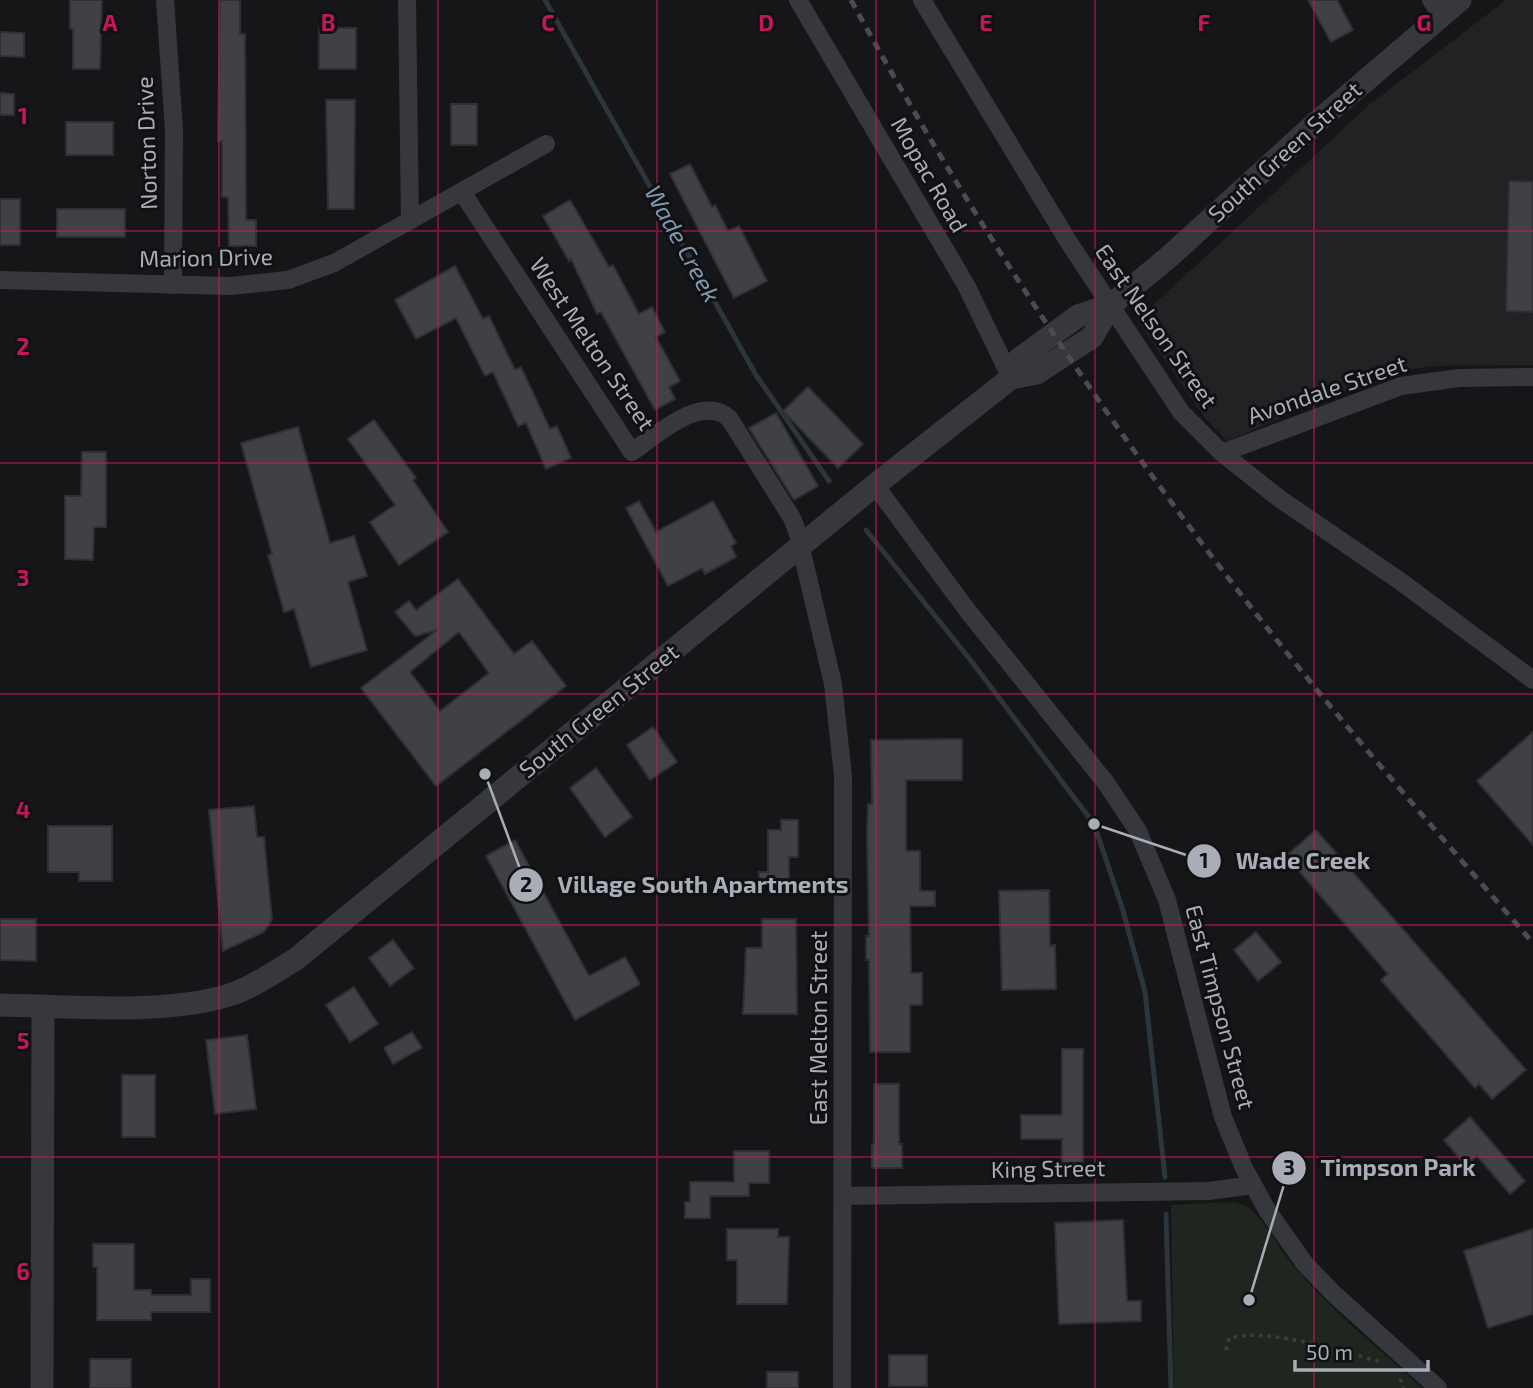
<svg xmlns="http://www.w3.org/2000/svg" width="1533" height="1388" viewBox="0 0 1533 1388" font-family="'Exo 2',sans-serif">
  <rect width="100%" height="100%" fill="#161618"/>
  <path fill="#222225" d="M 1506,0 L 1533,0 L 1533,365 L 1433,366 L 1407,370 L 1376,378 L 1227,441 L 1205,418 L 1137,320 L 1369,105 Z"/>
  <path fill="#1e261f" d="M 1234,1202 C 1258,1206 1269,1233 1282,1251 C 1321,1304 1375,1344 1422,1388 L 1174,1388 L 1171,1205 Z"/>
  <g fill="none" stroke-linecap="round" stroke-linejoin="round">
    <g stroke="#2c353c" stroke-width="5">
      <path d="M 545,0 L 756,375 L 829,481"/>
      <path d="M 866,530 L 972,662 L 1094,824 L 1122,907 L 1145,992 L 1165,1177"/>
      <path d="M 1166,1214 L 1171,1388"/>
    </g>
  </g>
  <g fill="#404145" stroke="#303034" stroke-width="2" fill-rule="evenodd">
    <path d="M 70,0 L 102,0 L 100,69 L 73,69 L 73,29 L 70,29 Z"/>
    <path d="M 220,0 L 240,0 L 240,34 L 245,34 L 246,220 L 256,220 L 256,246 L 229,246 L 228,197 L 222,197 L 222,141 L 218,141 Z"/>
    <path d="M 1308,0 L 1337,0 L 1353,30 L 1331,42 Z"/>
    <rect x="319" y="28" width="37" height="41"/>
    <path d="M 0,32 L 24,33 L 24,57 L 0,56 Z"/>
    <path d="M 0,93 L 14,94 L 14,115 L 0,115 Z"/>
    <path d="M 326,100 L 355,100 L 354,209 L 328,209 Z"/>
    <rect x="451" y="104" width="26" height="41"/>
    <rect x="66" y="122" width="47" height="33"/>
    <path d="M 690,164 L 712,207 L 715,205 L 728,231 L 739,226 L 767,281 L 734,298 L 670,174 Z"/>
    <path d="M 1509,181 L 1533,182 L 1533,312 L 1506,311 Z"/>
    <rect x="0" y="199" width="20" height="46"/>
    <path d="M 570,200 L 609,267 L 613,265 L 639,314 L 652,307 L 665,332 L 656,337 L 680,381 L 669,387 L 675,399 L 655,410 L 601,312 L 597,314 L 571,259 L 569,261 L 543,216 Z"/>
    <rect x="57" y="209" width="68" height="28"/>
    <path d="M 455,266 L 483,319 L 489,316 L 515,370 L 521,367 L 550,429 L 557,426 L 571,458 L 546,469 L 526,423 L 518,426 L 493,372 L 485,376 L 456,318 L 416,339 L 395,300 Z"/>
    <path d="M 808,387 L 863,444 L 838,468 L 783,411 Z"/>
    <path d="M 776,413 L 818,486 L 794,500 L 749,428 Z"/>
    <path d="M 374,420 L 416,478 L 413,480 L 448,532 L 399,565 L 370,522 L 395,505 L 348,439 Z"/>
    <path d="M 298,427 L 330,543 L 354,536 L 367,576 L 348,582 L 367,650 L 311,667 L 294,609 L 284,612 L 268,555 L 272,554 L 241,443 Z"/>
    <path d="M 82,452 L 106,452 L 106,527 L 94,527 L 93,560 L 65,559 L 65,496 L 81,496 Z"/>
    <path d="M 639,501 L 656,532 L 713,501 L 736,543 L 731,546 L 736,557 L 705,574 L 702,568 L 668,586 L 626,508 Z"/>
    <path d="M 458,579 L 514,654 L 532,641 L 566,686 L 436,786 L 361,688 L 437,630 L 415,636 L 395,612 L 409,601 L 416,610 ZM 459,632 L 489,673 L 440,711 L 410,672 Z"/>
    <path d="M 653,727 L 677,762 L 650,780 L 627,745 Z"/>
    <path d="M 1533,732 L 1533,845 L 1477,781 Z"/>
    <path d="M 962,739 L 962,780 L 906,780 L 906,851 L 920,851 L 920,891 L 935,891 L 935,906 L 910,906 L 911,973 L 922,973 L 922,1005 L 910,1005 L 910,1052 L 870,1052 L 869,960 L 866,960 L 866,936 L 869,936 L 867,835 L 868,804 L 872,804 L 871,740 Z"/>
    <path d="M 596,768 L 632,817 L 605,837 L 570,788 Z"/>
    <path d="M 254,806 L 257,837 L 264,837 L 272,920 L 264,932 L 223,951 L 209,810 Z"/>
    <path d="M 781,820 L 798,820 L 798,857 L 789,857 L 789,886 L 759,886 L 759,872 L 768,872 L 768,830 L 781,830 Z"/>
    <path d="M 48,826 L 112,826 L 112,881 L 79,881 L 79,872 L 48,872 Z"/>
    <path d="M 1316,830 L 1526,1070 L 1492,1099 L 1479,1084 L 1475,1088 L 1381,980 L 1388,974 L 1286,856 Z"/>
    <path d="M 515,840 L 589,976 L 625,957 L 640,984 L 575,1020 L 486,856 Z"/>
    <path d="M 1049,890 L 1050,946 L 1055,945 L 1056,989 L 1002,990 L 999,891 Z"/>
    <path d="M 0,919 L 36,919 L 36,961 L 0,960 Z"/>
    <path d="M 762,919 L 796,919 L 797,1014 L 743,1014 L 746,948 L 762,948 Z"/>
    <path d="M 1256,932 L 1281,962 L 1258,981 L 1234,950 Z"/>
    <path d="M 393,940 L 414,968 L 390,986 L 369,958 Z"/>
    <path d="M 354,987 L 378,1024 L 350,1042 L 326,1005 Z"/>
    <path d="M 412,1032 L 422,1048 L 393,1064 L 384,1048 Z"/>
    <path d="M 247,1035 L 256,1109 L 215,1114 L 206,1040 Z"/>
    <path d="M 1062,1049 L 1083,1049 L 1083,1164 L 1062,1163 L 1062,1139 L 1021,1139 L 1021,1115 L 1062,1115 Z"/>
    <rect x="122" y="1075" width="33" height="62"/>
    <path d="M 874,1084 L 899,1084 L 899,1144 L 902,1144 L 902,1168 L 872,1168 L 872,1144 L 874,1144 Z"/>
    <path d="M 1470,1117 L 1525,1181 L 1510,1194 L 1477,1156 L 1466,1166 L 1444,1140 Z"/>
    <path d="M 734,1151 L 769,1151 L 769,1183 L 749,1183 L 749,1196 L 710,1196 L 710,1218 L 685,1218 L 685,1202 L 690,1202 L 690,1182 L 734,1182 Z"/>
    <path d="M 1123,1220 L 1127,1301 L 1141,1301 L 1141,1321 L 1059,1324 L 1055,1223 Z"/>
    <path d="M 727,1229 L 778,1229 L 778,1237 L 789,1237 L 787,1304 L 737,1304 L 737,1260 L 727,1260 Z"/>
    <path d="M 1533,1229 L 1533,1314 L 1488,1328 L 1464,1251 Z"/>
    <path d="M 93,1244 L 134,1244 L 134,1290 L 151,1290 L 151,1295 L 191,1295 L 191,1279 L 210,1279 L 210,1312 L 151,1312 L 151,1320 L 97,1320 L 97,1267 L 93,1267 Z"/>
    <rect x="889" y="1355" width="38" height="31"/>
    <rect x="90" y="1359" width="41" height="29"/>
    <rect x="767" y="1372" width="31" height="16"/>
  </g>
  <g fill="none" stroke-linecap="round" stroke-linejoin="round">
    <g stroke="#3d3f44" stroke-width="3.5" stroke-dasharray="3.5 5" stroke-linecap="butt">
      <path d="M 1226,1350 L 1229,1338 C 1275,1328 1337,1351 1382,1362"/>
      <path d="M 1400,1379 L 1403,1388"/>
    </g>
    <g stroke="#37383d" stroke-width="18">
      <path d="M 165,0 L 174,130 L 173,285"/>
      <path d="M 407,0 L 410,221"/>
      <path d="M 798,0 L 966,285 L 1011,378"/>
      <path d="M 922,0 L 1068,241 L 1181,412 L 1222,453 L 1280,499 L 1400,581 L 1533,680"/>
      <path d="M 1431,0 L 1440,14"/>
      <path d="M 462,192 L 632,452 C 657,435 700,394 729,418 L 792,518 L 797,531 L 833,684 L 843,776 L 842,1388"/>
      <path d="M 0,280 L 231,286 L 288,280 L 334,263 L 546,144"/>
      <path d="M 1222,453 L 1401,386 L 1459,378 L 1533,377"/>
      <path d="M 875,485 L 967,610 L 1106,783 L 1138,831 L 1167,900 L 1223,1117 L 1244,1168 L 1267,1210 L 1305,1264 L 1333,1293 L 1438,1388"/>
      <path d="M 843,1196 L 1209,1191 L 1253,1185"/>
    </g>
    <g stroke="#37383d" stroke-width="23">
      <path d="M 1011,378 L 1019,359 L 1078,316 L 1111,305"/>
      <path d="M 0,1005 C 69,1006 171,1016 235,993 C 257,985 276,971 296,959 L 875,485 L 1011,378 L 1037,373 L 1092,337 L 1111,305 L 1170,256 L 1317,122 L 1460,0"/>
      <path d="M 42,1388 L 43,1006"/>
    </g>
    <path stroke="#4a4c52" stroke-width="5" stroke-dasharray="9 7" stroke-linecap="butt" d="M 851,0 C 967,212 1101,415 1250,606 C 1340,722 1437,832 1533,943"/>
  </g>
  <path fill="none" stroke="#c2185b" stroke-width="2" stroke-opacity="0.55" d="M 219,0 L 219,1388M 438,0 L 438,1388M 657,0 L 657,1388M 876,0 L 876,1388M 1095,0 L 1095,1388M 1314,0 L 1314,1388M 0,231 L 1533,231M 0,463 L 1533,463M 0,694 L 1533,694M 0,925 L 1533,925M 0,1157 L 1533,1157"/>
  <g text-anchor="middle" stroke-width="6" stroke-linejoin="round" paint-order="stroke">
    <g font-size="23" fill="#a8adb8" stroke="#111113">
      <text transform="translate(147 143) rotate(-92)" y="8">Norton Drive</text>
      <text transform="translate(1285 152) rotate(-42)" y="8">South Green Street</text>
      <text transform="translate(929 175) rotate(60)" y="8">Mopac Road</text>
      <text transform="translate(206 258) rotate(-1)" y="8">Marion Drive</text>
      <text transform="translate(1156 326) rotate(55)" y="8">East Nelson Street</text>
      <text transform="translate(592 344) rotate(56)" y="8">West Melton Street</text>
      <text transform="translate(1327 390) rotate(-19)" y="8">Avondale Street</text>
      <text transform="translate(599 711) rotate(-39)" y="8">South Green Street</text>
      <text transform="translate(1220 1007) rotate(75)" y="8">East Timpson Street</text>
      <text transform="translate(819 1028) rotate(-90)" y="8">East Melton Street</text>
      <text transform="translate(1048 1169) rotate(-1)" y="8">King Street</text>
    </g>
    <g font-size="24" font-style="italic" fill="#7f9bb3" stroke="#111113">
      <text transform="translate(682 244) rotate(61)" y="8">Wade Creek</text>
    </g>
  </g>
  <g font-size="23" text-anchor="middle" font-weight="bold" fill="#c2185b" stroke="#111113" stroke-width="6" stroke-linejoin="round" paint-order="stroke">
    <text x="110" y="31">A</text>
    <text x="328" y="31">B</text>
    <text x="548" y="31">C</text>
    <text x="766" y="31">D</text>
    <text x="986" y="31">E</text>
    <text x="1204" y="31">F</text>
    <text x="1424" y="31">G</text>
    <text x="23" y="124">1</text>
    <text x="23" y="355">2</text>
    <text x="23" y="586">3</text>
    <text x="23" y="818">4</text>
    <text x="23" y="1049">5</text>
    <text x="23" y="1280">6</text>
  </g>
  <path fill="none" stroke="#a8adb8" stroke-width="2.5" d="M1094 824L1204 861M485 774L526 885M1249 1300L1289 1168"/>
  <g fill="#a8adb8" stroke="#111113" stroke-width="2.5">
    <circle cx="1094" cy="824" r="7"/>
    <circle cx="485" cy="774" r="7"/>
    <circle cx="1249" cy="1300" r="7"/>
    <circle cx="1204" cy="861" r="18"/>
    <circle cx="526" cy="885" r="18"/>
    <circle cx="1289" cy="1168" r="18"/>
  </g>
  <g font-size="21" text-anchor="middle" font-weight="bold" fill="#111">
    <text x="1204" y="868">1</text>
    <text x="526" y="892">2</text>
    <text x="1289" y="1175">3</text>
  </g>
  <g font-size="24" text-anchor="middle" font-weight="bold" fill="#a8adb8" stroke="#111113" stroke-width="6" stroke-linejoin="round" paint-order="stroke">
    <text x="1303" y="869">Wade Creek</text>
    <text x="703" y="893">Village South Apartments</text>
    <text x="1398" y="1176">Timpson Park</text>
  </g>
  <path d="M1295 1360v10h133v-10" fill="none" stroke="#a8adb8" stroke-width="3.5"/>
  <text x="1306" y="1360" font-size="21" fill="#a8adb8" stroke="#111113" stroke-width="5" paint-order="stroke">50 m</text>
</svg>
